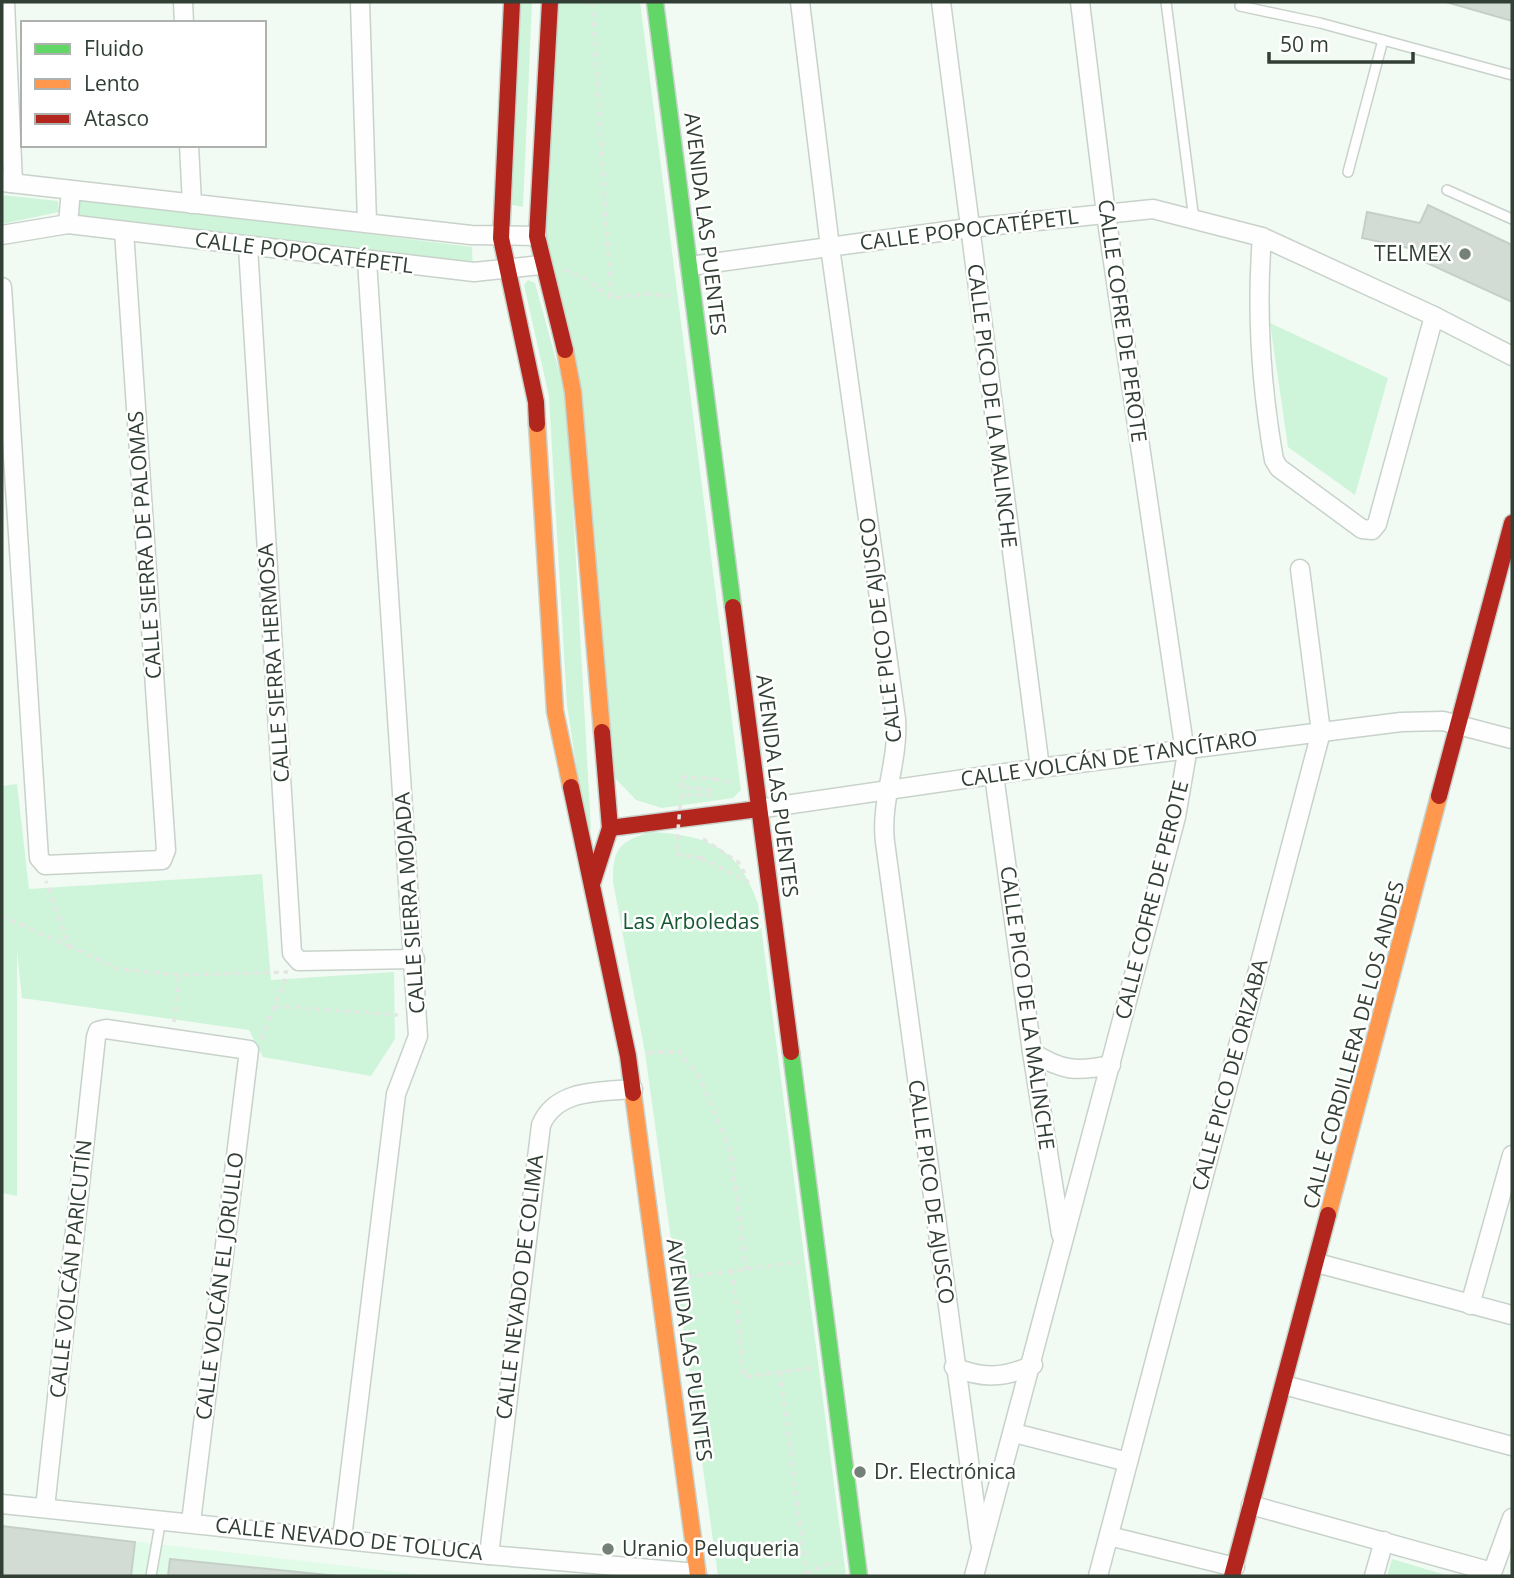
<svg xmlns="http://www.w3.org/2000/svg" width="1514" height="1578" viewBox="0 0 1514 1578" font-family="'Open Sans',sans-serif">
  <rect width="100%" height="100%" fill="#f2faf4"/>
  <path fill="#e0fbe7" d="M 2,1526 L 432,1576 L 2,1576 Z"/>
  <g fill="#cef5d9">
    <path d="M 521,2 L 532,2 L 523,207 L 512,205 Z"/>
    <path d="M 556,2 L 640,2 L 740,783 L 741,790 L 733,798 L 662,808 L 636,800 L 615,778 L 545,231 Z"/>
    <path d="M 2,195 L 58,201 L 59,212 L 2,224 Z"/>
    <path d="M 73,197 L 472,247 L 473,270 L 72,219 Z"/>
    <path d="M 528,280 L 535,283 L 567,400 L 591,829 L 586,831 L 567,705 L 549,396 L 524,285 Z"/>
    <path d="M 1270,323 L 1388,378 L 1355,495 L 1288,447 Z"/>
    <path d="M 17,784 L 29,889 L 262,874 L 271,980 L 394,972 L 395,1039 L 371,1076 L 263,1057 L 249,1030 L 22,998 L 17,951 L 17,1196 L 2,1193 L 2,786 Z"/>
    <path d="M 650,832 C 707,835 739,847 758,904 L 846,1576 L 718,1576 L 645,1053 L 613,882 C 613,849 618,842 650,832 Z"/>
    <path d="M 1392,1559 L 1449,1576 L 1387,1576 Z"/>
  </g>
  <g fill="#d2dcd5" stroke="#c5cfc8" stroke-width="2">
    <path d="M 1446,2 L 1512,2 L 1512,21 Z"/>
    <path d="M 1428,205 L 1512,245 L 1512,302 L 1416,258 L 1418,250 L 1362,238 L 1367,212 L 1420,223 Z"/>
    <path d="M 2,1526 L 135,1542 L 131,1576 L 2,1576 Z"/>
    <path d="M 170,1559 L 337,1576 L 168,1576 Z"/>
  </g>
  <g fill="none" stroke-linecap="round" stroke-linejoin="round">
    <g stroke="#c8d2cb" stroke-width="12">
      <g id="lane">
        <path d="M 1166,2 L 1194,220"/>
        <path d="M 1240,6 L 1320,23 L 1512,75"/>
        <path d="M 1348,172 L 1383,40"/>
        <path d="M 1447,190 L 1512,219"/>
        <path d="M 151,1576 L 161,1519"/>
      </g>
    </g>
    <g stroke="#c8d2cb" stroke-width="21">
      <g id="street">
        <path d="M 5,2 L 13,183"/>
        <path d="M 183,2 L 184,23"/>
        <path d="M 360,2 L 367,222"/>
        <path d="M 800,2 L 830,247 L 896,719 C 899,761 880,801 885,842 L 980,1542"/>
        <path d="M 941,2 L 1040,768"/>
        <path d="M 189,145 L 192,204"/>
        <path d="M 2,182 L 471,235 L 537,236"/>
        <path d="M 68,224 L 71,190"/>
        <path d="M 2,235 L 68,224 L 474,272 L 541,265"/>
        <path d="M 1262,237 C 1256,312 1261,386 1274,460 L 1279,468 L 1362,529 L 1372,530 L 1377,524 L 1434,316"/>
        <path d="M 248,247 L 292,953 L 299,961 L 415,959"/>
        <path d="M 690,266 L 969,228 L 1153,209 L 1262,237 L 1434,316 L 1512,356"/>
        <path d="M 2,287 L 39,858 L 45,865 L 162,860 L 166,850 L 124,231"/>
        <path d="M 994,775 L 1032,1052 L 1061,1234"/>
        <path d="M 758,809 L 1040,768 L 1401,722 L 1443,721 L 1512,739"/>
        <path d="M 1032,1052 C 1062,1071 1076,1072 1111,1065"/>
        <path d="M 1317,1263 L 1512,1315"/>
        <path d="M 1470,1305 L 1512,1155"/>
        <path d="M 954,1367 C 983,1379 1004,1378 1033,1365"/>
        <path d="M 1284,1385 L 1512,1446"/>
        <path d="M 1014,1433 L 1128,1462"/>
        <path d="M 2,1504 L 489,1555 L 697,1573"/>
        <path d="M 1251,1505 L 1492,1572"/>
        <path d="M 45,1508 L 96,1037 L 98,1031 L 106,1029 L 249,1050 L 191,1522"/>
        <path d="M 1109,1536 L 1235,1567"/>
        <path d="M 342,1538 L 396,1094 L 418,1036 L 367,261"/>
        <path d="M 489,1555 L 541,1125 C 556,1089 599,1092 633,1089"/>
        <path d="M 974,1576 L 1176,817 L 1186,759 L 1106,214 L 1080,2"/>
        <path d="M 1098,1576 L 1321,732 L 1300,569"/>
        <path d="M 1374,1576 L 1384,1541"/>
        <path d="M 1491,1576 L 1512,1518"/>
      </g>
    </g>
    <g stroke="#c8d2cb" stroke-width="19">
      <g id="fast">
        <path d="M 655,2 L 733,607"/>
        <path d="M 791,1052 L 859,1576"/>
      </g>
    </g>
    <g stroke="#c8d2cb" stroke-width="19">
      <g id="slow">
        <path d="M 565,350 L 573,392 L 602,732"/>
        <path d="M 537,424 L 555,711 L 571,787"/>
        <path d="M 633,1093 L 698,1576"/>
        <path d="M 1328,1215 L 1439,796"/>
      </g>
    </g>
    <g stroke="#c8d2cb" stroke-width="19">
      <g id="jam">
        <path d="M 512,2 L 501,238 L 536,402 L 537,424"/>
        <path d="M 550,2 L 537,236 L 565,350"/>
        <path d="M 733,607 L 791,1052"/>
        <path d="M 571,787 L 628,1056 L 633,1093"/>
        <path d="M 1439,796 L 1512,523"/>
        <path d="M 610,828 L 758,809"/>
        <path d="M 593,881 L 610,828 L 602,732"/>
        <path d="M 1232,1576 L 1328,1215"/>
      </g>
    </g>
    <g stroke="#e4e6e4" stroke-width="3.5" stroke-dasharray="5 5" stroke-linecap="butt">
      <path d="M 592,2 L 611,298"/>
      <path d="M 564,270 L 584,278 L 611,298 L 647,294 L 674,296"/>
      <path d="M 715,779 L 736,783"/>
      <path d="M 703,839 L 738,862 L 745,874"/>
      <path d="M 701,858 L 749,882"/>
      <path d="M 2,916 L 69,946 L 46,881"/>
      <path d="M 69,946 L 119,969 L 179,975 L 288,972"/>
      <path d="M 275,1006 L 398,1015"/>
      <path d="M 174,1022 L 179,975"/>
      <path d="M 261,1039 L 287,975"/>
      <path d="M 648,1053 L 679,1051 L 700,1078 L 730,1149 L 746,1269"/>
      <path d="M 732,1270 L 744,1377 L 812,1368"/>
      <path d="M 678,1278 L 799,1262"/>
      <path d="M 780,1372 L 806,1573 L 799,1576"/>
      <path d="M 806,1573 L 836,1561"/>
    </g>
    <use href="#lane" stroke="#fdfefd" stroke-width="9"/>
    <use href="#street" stroke="#fdfefd" stroke-width="18"/>
    <use href="#fast" stroke="#63d668" stroke-width="16"/>
    <use href="#slow" stroke="#ff974d" stroke-width="16"/>
    <use href="#jam" stroke="#b3261e" stroke-width="16"/>
    <path stroke="#e4e6e4" stroke-width="3.5" stroke-dasharray="5 5" stroke-linecap="butt" d="M 701,858 L 676,854 L 681,795 L 710,795 L 712,790 L 681,787 L 682,777 L 715,779"/>
  </g>
  <g fill="#758078" stroke="#fff" stroke-width="2.5">
    <circle cx="1465" cy="254" r="7"/>
    <circle cx="860" cy="1472" r="7"/>
    <circle cx="608" cy="1549" r="7"/>
  </g>
  <g text-anchor="middle" stroke-width="5" stroke-linejoin="round" paint-order="stroke">
    <g font-size="21" fill="#323f35" stroke="#fff">
      <text transform="translate(705 224) rotate(83)" y="7">AVENIDA LAS PUENTES</text>
      <text transform="translate(969 230) rotate(-7)" y="7">CALLE POPOCATÉPETL</text>
      <text transform="translate(304 253) rotate(7)" y="7">CALLE POPOCATÉPETL</text>
      <text transform="translate(1122 321) rotate(82)" y="7">CALLE COFRE DE PEROTE</text>
      <text transform="translate(992 406) rotate(83)" y="7">CALLE PICO DE LA MALINCHE</text>
      <text transform="translate(145 545) rotate(-94)" y="7">CALLE SIERRA DE PALOMAS</text>
      <text transform="translate(881 630) rotate(-97)" y="7">CALLE PICO DE AJUSCO</text>
      <text transform="translate(274 663) rotate(-94)" y="7">CALLE SIERRA HERMOSA</text>
      <text transform="translate(1109 759) rotate(-8)" y="7">CALLE VOLCÁN DE TANCÍTARO</text>
      <text transform="translate(777 786) rotate(83)" y="7">AVENIDA LAS PUENTES</text>
      <text transform="translate(1152 900) rotate(-76)" y="7">CALLE COFRE DE PEROTE</text>
      <text transform="translate(410 903) rotate(-94)" y="7">CALLE SIERRA MOJADA</text>
      <text transform="translate(1027 1008) rotate(82)" y="7">CALLE PICO DE LA MALINCHE</text>
      <text transform="translate(1354 1045) rotate(-75)" y="7">CALLE CORDILLERA DE LOS ANDES</text>
      <text transform="translate(1230 1075) rotate(-75)" y="7">CALLE PICO DE ORIZABA</text>
      <text transform="translate(931 1192) rotate(82)" y="7">CALLE PICO DE AJUSCO</text>
      <text transform="translate(71 1269) rotate(-84)" y="7">CALLE VOLCÁN PARICUTÍN</text>
      <text transform="translate(220 1286) rotate(-83)" y="7">CALLE VOLCÁN EL JORULLO</text>
      <text transform="translate(520 1287) rotate(-83)" y="7">CALLE NEVADO DE COLIMA</text>
      <text transform="translate(689 1350) rotate(82)" y="7">AVENIDA LAS PUENTES</text>
      <text transform="translate(349 1539) rotate(6)" y="7">CALLE NEVADO DE TOLUCA</text>
    </g>
    <g font-size="21" fill="#323f35" stroke="#fff" text-anchor="start">
      <text x="1451" y="261" text-anchor="end">TELMEX</text>
      <text x="874" y="1479">Dr. Electrónica</text>
      <text x="622" y="1556">Uranio Peluqueria</text>
    </g>
    <g font-size="21" fill="#165832" stroke="#fff">
      <text x="691" y="929">Las Arboledas</text>
    </g>
  </g>
  <rect width="1514" height="1578" fill="none" stroke="#323f35" stroke-width="7"/>
  <rect x="21" y="21" width="245" height="126" fill="#ffffff" stroke="#adb2ae" stroke-width="2"/>
  <rect x="35" y="44" width="35" height="10" fill="#63d668" stroke="#adb2ae" stroke-width="2"/>
  <text x="84" y="56" font-size="21" fill="#323f35">Fluido</text>
  <rect x="35" y="79" width="35" height="10" fill="#ff974d" stroke="#adb2ae" stroke-width="2"/>
  <text x="84" y="91" font-size="21" fill="#323f35">Lento</text>
  <rect x="35" y="114" width="35" height="10" fill="#b3261e" stroke="#adb2ae" stroke-width="2"/>
  <text x="84" y="126" font-size="21" fill="#323f35">Atasco</text>
  <path d="M1269 52v10h144v-10" fill="none" stroke="#323f35" stroke-width="3.5"/>
  <text x="1280" y="52" font-size="21" fill="#323f35" stroke="#ffffff" stroke-width="5" paint-order="stroke">50 m</text>
</svg>
